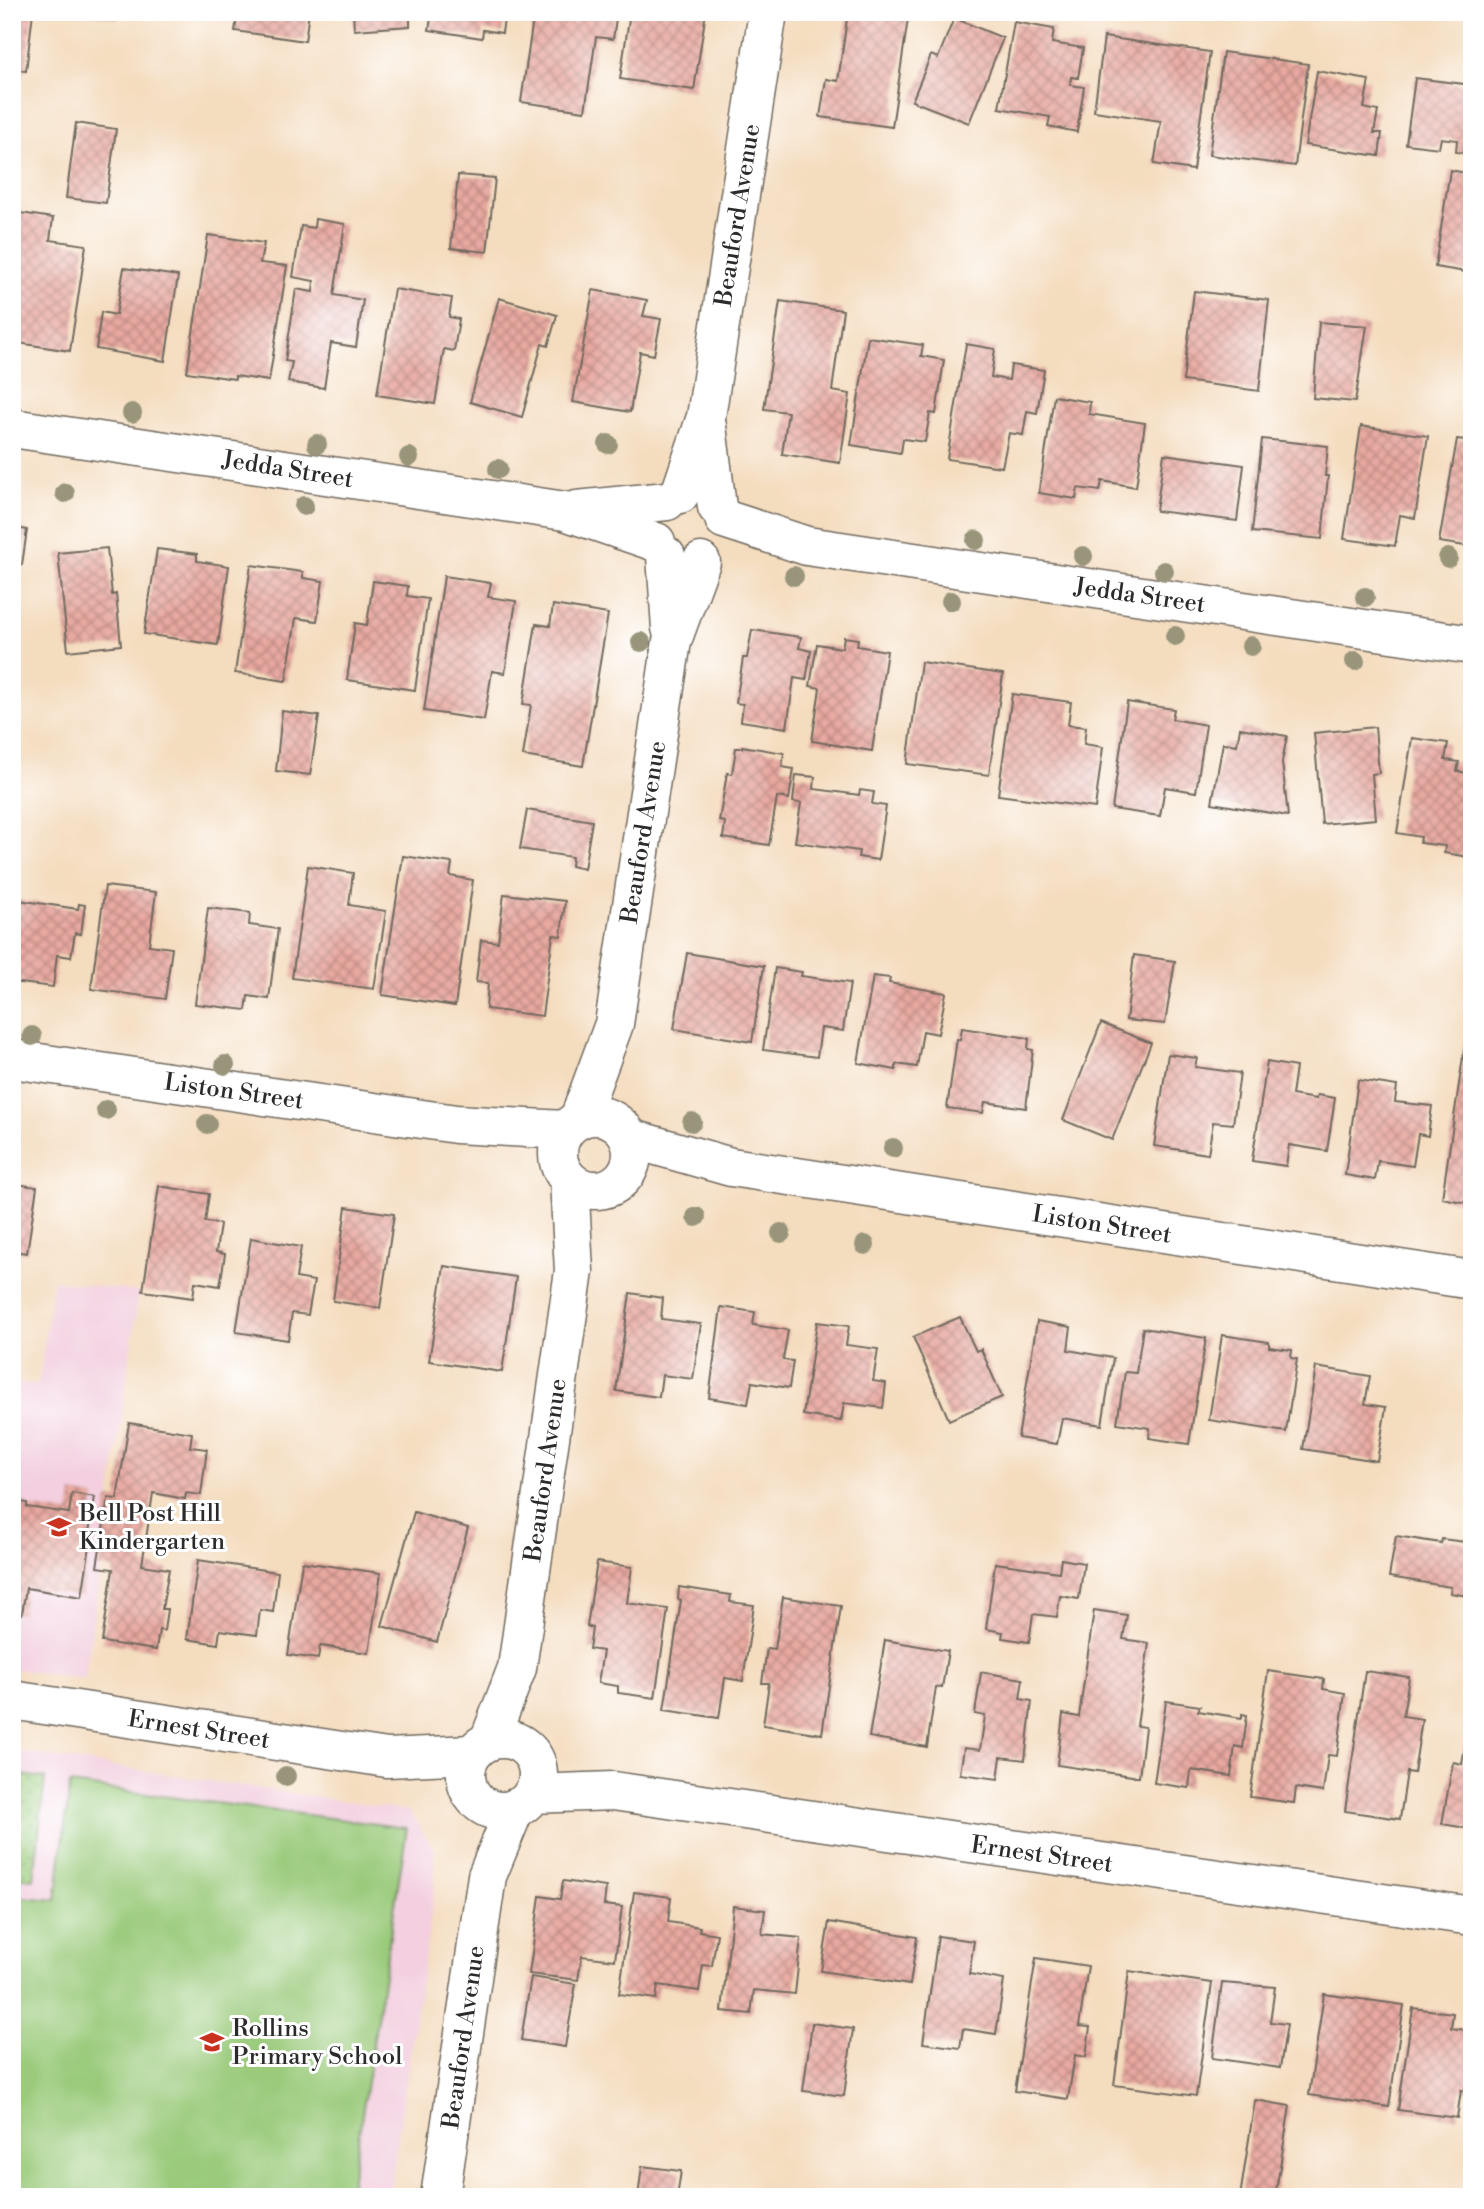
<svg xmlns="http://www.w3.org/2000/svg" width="1484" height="2209" viewBox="0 0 1484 2209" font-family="'Libre Bodoni',serif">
  <defs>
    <pattern id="park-dots" width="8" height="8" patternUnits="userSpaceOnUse" patternTransform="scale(1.75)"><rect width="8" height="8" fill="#9aca7a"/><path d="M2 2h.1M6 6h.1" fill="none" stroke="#7ea464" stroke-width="1.8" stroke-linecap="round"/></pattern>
    <pattern id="building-cross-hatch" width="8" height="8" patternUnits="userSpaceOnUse" patternTransform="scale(1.75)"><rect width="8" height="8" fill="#e8a9a0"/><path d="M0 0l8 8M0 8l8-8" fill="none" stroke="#bc8a83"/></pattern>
  </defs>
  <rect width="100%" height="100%" fill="#fff"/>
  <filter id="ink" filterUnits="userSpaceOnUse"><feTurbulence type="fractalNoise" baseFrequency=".0143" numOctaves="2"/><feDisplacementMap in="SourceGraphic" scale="14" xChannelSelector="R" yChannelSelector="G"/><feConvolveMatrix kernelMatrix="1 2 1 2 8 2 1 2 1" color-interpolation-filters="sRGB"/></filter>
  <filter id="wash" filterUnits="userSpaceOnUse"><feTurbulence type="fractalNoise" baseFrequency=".00686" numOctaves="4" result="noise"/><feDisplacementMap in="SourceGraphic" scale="28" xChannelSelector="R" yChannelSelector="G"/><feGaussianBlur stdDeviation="1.57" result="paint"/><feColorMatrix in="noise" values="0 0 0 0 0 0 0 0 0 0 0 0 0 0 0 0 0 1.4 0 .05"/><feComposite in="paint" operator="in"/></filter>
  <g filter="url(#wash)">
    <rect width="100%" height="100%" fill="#f4dcbe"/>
    <g fill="#f3cfdf">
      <path d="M 53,1280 L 139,1292 L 85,1679 L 12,1669 L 12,1381 L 38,1385 Z"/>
      <path d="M 12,1751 L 409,1811 L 435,1850 L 435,1887 L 389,2197 L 12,2197 Z"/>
    </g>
    <path fill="url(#park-dots)" stroke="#627a52" stroke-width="2" d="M 12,1774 L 45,1778 L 34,1879 L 12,1877 Z"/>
    <path fill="#9aca7a" stroke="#627a52" stroke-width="2" d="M 70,1784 L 407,1828 L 349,2197 L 12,2197 L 12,1896 L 56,1900 Z"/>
    <g id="blocks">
      <g fill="url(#building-cross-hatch)">
        <path d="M 12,12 L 33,12 L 26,71 L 12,69 Z"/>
        <path d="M 79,12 L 119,12 L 118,19 Z"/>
        <path d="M 238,12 L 309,12 L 305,41 L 235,31 Z"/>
        <path d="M 353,12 L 410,12 L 410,26 L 354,30 Z"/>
        <path d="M 432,12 L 505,12 L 502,33 L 483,30 L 482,38 L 429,30 Z"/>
        <path d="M 554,12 L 617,12 L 613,39 L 596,37 L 585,111 L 521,102 L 533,19 L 552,22 Z"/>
        <path d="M 630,12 L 706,12 L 694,90 L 620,79 Z"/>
        <path d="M 848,12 L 909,12 L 892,127 L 820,117 L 826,79 L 838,81 Z"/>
        <path d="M 954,18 L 1003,38 L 969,123 L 912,101 L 931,55 L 938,58 Z"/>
        <path d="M 1014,22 L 1054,29 L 1052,43 L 1083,48 L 1078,78 L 1071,77 L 1070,85 L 1084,87 L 1077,132 L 1048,126 L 1050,117 L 999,108 Z"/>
        <path d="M 1104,37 L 1210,52 L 1193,170 L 1154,164 L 1161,121 L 1094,111 Z"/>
        <path d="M 1223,52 L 1308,64 L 1295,166 L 1209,155 Z"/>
        <path d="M 1317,71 L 1369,80 L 1364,108 L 1378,111 L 1374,133 L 1382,133 L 1379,156 L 1305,145 Z"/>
        <path d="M 1415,78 L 1472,85 L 1472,154 L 1456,152 L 1457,140 L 1441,138 L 1439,148 L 1406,144 Z"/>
        <path d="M 76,123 L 116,129 L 106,203 L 66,198 Z"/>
        <path d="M 1450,170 L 1472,174 L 1472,273 L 1435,267 Z"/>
        <path d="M 458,175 L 495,178 L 487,252 L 451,248 Z"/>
        <path d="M 14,212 L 53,218 L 50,240 L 86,245 L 70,351 L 12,342 Z"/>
        <path d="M 315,219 L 345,224 L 334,295 L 363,300 L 356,347 L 331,343 L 324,388 L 288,382 L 292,362 L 285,361 L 296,289 L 313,292 L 314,281 L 293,277 L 301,226 L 314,228 Z"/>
        <path d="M 208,235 L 264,243 L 260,263 L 287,266 L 269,381 L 235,376 L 235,379 L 187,372 Z"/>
        <path d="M 124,268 L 178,276 L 165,361 L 96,349 L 101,312 L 116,315 Z"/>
        <path d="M 394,289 L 452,298 L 449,317 L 459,319 L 454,351 L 444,349 L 435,404 L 377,395 Z"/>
        <path d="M 593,290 L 647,300 L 643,316 L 661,319 L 654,355 L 640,352 L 630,412 L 573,402 Z"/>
        <path d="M 1194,291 L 1269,300 L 1259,391 L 1183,381 Z"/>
        <path d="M 499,298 L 557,315 L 548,346 L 542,344 L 522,417 L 470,402 Z"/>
        <path d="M 780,301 L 843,310 L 832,391 L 850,394 L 840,463 L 782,454 L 788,412 L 764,409 Z"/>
        <path d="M 1319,322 L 1367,326 L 1355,402 L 1313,398 Z"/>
        <path d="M 868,337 L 923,345 L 921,356 L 944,360 L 936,414 L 930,413 L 925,442 L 903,439 L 901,453 L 851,445 Z"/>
        <path d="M 966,344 L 995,349 L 991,377 L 1009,380 L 1011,365 L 1044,370 L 1037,413 L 1027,411 L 1023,435 L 1009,433 L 1002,467 L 947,459 Z"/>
        <path d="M 1054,396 L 1090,402 L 1089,414 L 1145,423 L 1136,487 L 1102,481 L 1100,491 L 1078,488 L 1076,499 L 1039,493 Z"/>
        <path d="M 1361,426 L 1428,436 L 1415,518 L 1400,515 L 1395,546 L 1344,539 Z"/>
        <path d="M 1262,439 L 1328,446 L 1325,476 L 1328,476 L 1322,539 L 1252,532 Z"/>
        <path d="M 1457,439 L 1472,441 L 1472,547 L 1439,542 Z"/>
        <path d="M 1164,454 L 1244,465 L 1237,521 L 1156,511 Z"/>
        <path d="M 12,527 L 27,530 L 22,565 L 12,564 Z"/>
        <path d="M 107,548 L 112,595 L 116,594 L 121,645 L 68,651 L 58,553 Z"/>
        <path d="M 157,549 L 197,554 L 197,561 L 229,566 L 218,645 L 144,634 Z"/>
        <path d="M 251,565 L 303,572 L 303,578 L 323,581 L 317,621 L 296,618 L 286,681 L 235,673 Z"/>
        <path d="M 444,576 L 491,583 L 488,597 L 516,601 L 505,673 L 492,671 L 484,720 L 424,711 Z"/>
        <path d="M 373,581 L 408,586 L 407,596 L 428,599 L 415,690 L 347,680 L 355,623 L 367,625 Z"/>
        <path d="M 553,605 L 608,614 L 583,766 L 523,756 L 531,705 L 523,704 L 536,624 L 550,626 Z"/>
        <path d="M 752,630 L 801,637 L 799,648 L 811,651 L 806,680 L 794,678 L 787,728 L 741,721 L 743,704 L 736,703 L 743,658 L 747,658 Z"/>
        <path d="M 844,637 L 858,639 L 857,646 L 887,651 L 872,751 L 812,741 L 820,688 L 810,686 L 817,644 L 842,648 Z"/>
        <path d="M 921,662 L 1003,674 L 989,775 L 907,764 Z"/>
        <path d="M 1012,694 L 1071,702 L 1068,725 L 1086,727 L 1084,744 L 1103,747 L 1095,808 L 998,795 Z"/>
        <path d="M 1127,702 L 1174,709 L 1172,719 L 1206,725 L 1196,792 L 1165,787 L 1160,816 L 1112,809 Z"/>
        <path d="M 282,711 L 319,716 L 310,775 L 276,771 Z"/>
        <path d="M 1375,727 L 1379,773 L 1372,774 L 1376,819 L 1322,824 L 1314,733 Z"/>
        <path d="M 1240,728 L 1287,736 L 1282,762 L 1288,816 L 1212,803 L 1223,743 L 1237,745 Z"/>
        <path d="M 1412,738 L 1448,743 L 1445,760 L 1459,762 L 1457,771 L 1472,774 L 1472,838 L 1469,857 L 1444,853 L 1445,846 L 1420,843 L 1421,837 L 1397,833 Z"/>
        <path d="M 742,746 L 784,753 L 782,767 L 794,769 L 789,799 L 777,797 L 769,845 L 723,838 L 725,822 L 719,821 L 727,773 L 732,774 L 736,748 L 742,748 Z"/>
        <path d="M 796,775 L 815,777 L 814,789 L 859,795 L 860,790 L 874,792 L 872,804 L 886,806 L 878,860 L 858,857 L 859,851 L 795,842 L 801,803 L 793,802 Z"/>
        <path d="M 527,810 L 592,821 L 584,869 L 571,866 L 572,857 L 520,849 Z"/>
        <path d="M 403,856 L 452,863 L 450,876 L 473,880 L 455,1006 L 382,995 Z"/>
        <path d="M 308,866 L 353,873 L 349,905 L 386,911 L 374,989 L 292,978 Z"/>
        <path d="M 105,886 L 156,892 L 149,945 L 172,948 L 165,999 L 91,989 Z"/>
        <path d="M 504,894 L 565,901 L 561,936 L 553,935 L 542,1016 L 486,1009 L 488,983 L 476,982 L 481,940 L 498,942 Z"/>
        <path d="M 12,899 L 78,909 L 79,904 L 85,905 L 81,934 L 75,933 L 71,957 L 57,955 L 53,987 L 12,982 Z"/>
        <path d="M 208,908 L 250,913 L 249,925 L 278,929 L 269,999 L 248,996 L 246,1010 L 195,1004 Z"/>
        <path d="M 687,953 L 764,966 L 752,1042 L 674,1029 Z"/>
        <path d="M 1134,955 L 1175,961 L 1165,1024 L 1126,1020 Z"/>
        <path d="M 775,968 L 802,972 L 801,976 L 850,983 L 843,1031 L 821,1028 L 817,1057 L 763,1050 Z"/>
        <path d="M 873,976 L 890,978 L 889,983 L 946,993 L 938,1034 L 923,1031 L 917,1067 L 896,1064 L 896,1070 L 858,1063 Z"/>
        <path d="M 1470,1010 L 1472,1194 L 1469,1194 L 1467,1203 L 1442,1198 Z"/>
        <path d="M 1101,1023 L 1151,1043 L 1112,1140 L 1063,1120 Z"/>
        <path d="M 962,1028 L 1029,1038 L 1028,1049 L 1033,1050 L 1026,1108 L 985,1102 L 983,1113 L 947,1108 L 957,1039 L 960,1040 Z"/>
        <path d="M 1168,1054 L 1197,1058 L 1195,1067 L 1240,1073 L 1233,1124 L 1213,1122 L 1208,1154 L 1154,1146 Z"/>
        <path d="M 1267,1062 L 1296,1067 L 1292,1095 L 1316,1099 L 1317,1095 L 1335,1098 L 1327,1151 L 1289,1145 L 1286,1166 L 1252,1161 Z"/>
        <path d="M 1358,1080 L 1397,1086 L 1395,1102 L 1432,1106 L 1428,1136 L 1418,1134 L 1413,1166 L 1378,1161 L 1375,1180 L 1345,1175 Z"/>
        <path d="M 12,1164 L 19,1165 L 16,1184 L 37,1187 L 27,1253 L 12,1251 Z"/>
        <path d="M 159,1186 L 209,1194 L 205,1222 L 220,1224 L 216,1252 L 225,1254 L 220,1286 L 195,1282 L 193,1298 L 143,1291 Z"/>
        <path d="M 346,1207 L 394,1214 L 380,1308 L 333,1301 Z"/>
        <path d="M 251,1238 L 301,1247 L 296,1278 L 314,1281 L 308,1315 L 292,1313 L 288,1340 L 236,1332 Z"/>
        <path d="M 444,1266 L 516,1277 L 502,1372 L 429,1361 Z"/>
        <path d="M 630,1293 L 663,1298 L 661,1319 L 701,1324 L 693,1379 L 662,1375 L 659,1397 L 616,1391 Z"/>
        <path d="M 721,1307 L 755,1312 L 753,1325 L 788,1330 L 783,1360 L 793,1361 L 789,1388 L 752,1382 L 748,1404 L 709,1398 Z"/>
        <path d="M 960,1317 L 976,1351 L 981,1349 L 1002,1397 L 949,1420 L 913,1337 Z"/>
        <path d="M 1037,1321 L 1071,1327 L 1068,1350 L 1113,1358 L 1102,1425 L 1062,1418 L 1057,1444 L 1018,1438 Z"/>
        <path d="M 817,1322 L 849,1326 L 846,1345 L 878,1349 L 873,1381 L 886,1383 L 883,1408 L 844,1403 L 841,1421 L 803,1415 Z"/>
        <path d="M 1143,1328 L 1206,1338 L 1189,1444 L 1149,1438 L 1150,1428 L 1117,1423 L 1125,1372 L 1136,1373 Z"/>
        <path d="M 1222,1335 L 1269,1342 L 1269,1347 L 1292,1350 L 1291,1358 L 1297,1359 L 1286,1432 L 1209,1420 Z"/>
        <path d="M 1316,1367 L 1370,1376 L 1365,1404 L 1386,1407 L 1377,1461 L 1303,1449 Z"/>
        <path d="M 129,1423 L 192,1433 L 190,1447 L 207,1449 L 201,1495 L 186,1493 L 185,1499 L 153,1493 L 142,1565 L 169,1569 L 162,1609 L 167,1609 L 164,1631 L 159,1630 L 156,1650 L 102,1642 L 113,1569 L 97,1567 L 108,1498 L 117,1499 Z"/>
        <path d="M 72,1493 L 95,1497 L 89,1532 L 92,1533 L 82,1597 L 26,1588 L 22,1614 L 12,1613 L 12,1501 L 27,1503 L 27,1507 L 69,1513 Z"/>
        <path d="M 414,1512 L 468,1528 L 437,1642 L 382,1626 Z"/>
        <path d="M 1396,1536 L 1441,1543 L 1442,1539 L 1465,1542 L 1465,1545 L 1472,1546 L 1472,1570 L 1468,1596 L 1450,1593 L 1451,1587 L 1389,1577 Z"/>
        <path d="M 1061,1559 L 1084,1563 L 1079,1599 L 1060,1596 L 1057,1617 L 1033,1614 L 1029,1642 L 1002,1638 L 1003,1632 L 986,1629 L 995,1563 L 1059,1572 Z"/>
        <path d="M 198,1560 L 278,1572 L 273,1612 L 260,1610 L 257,1635 L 220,1630 L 218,1644 L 187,1639 Z"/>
        <path d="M 302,1562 L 381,1573 L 369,1653 L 320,1646 L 318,1659 L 288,1655 Z"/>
        <path d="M 597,1562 L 632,1567 L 627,1603 L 668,1609 L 655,1698 L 618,1693 L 618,1686 L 598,1683 L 603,1651 L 589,1649 L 592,1628 L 587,1626 Z"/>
        <path d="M 679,1587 L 731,1595 L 730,1602 L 754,1605 L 743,1681 L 725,1678 L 719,1718 L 664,1710 L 681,1600 L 678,1599 Z"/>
        <path d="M 783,1597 L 841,1606 L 822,1734 L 763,1725 L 769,1683 L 762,1683 L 767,1648 L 775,1649 Z"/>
        <path d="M 1094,1610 L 1127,1615 L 1123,1639 L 1149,1643 L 1137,1726 L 1145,1727 L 1139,1777 L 1057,1765 L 1063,1714 L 1079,1717 Z"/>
        <path d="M 885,1640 L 948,1651 L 942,1688 L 936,1687 L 927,1747 L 869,1737 Z"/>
        <path d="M 1268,1671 L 1324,1679 L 1323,1689 L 1345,1693 L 1337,1756 L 1328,1755 L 1323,1792 L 1296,1788 L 1294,1803 L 1250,1797 Z"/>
        <path d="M 1365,1671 L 1409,1677 L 1403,1716 L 1422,1719 L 1414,1773 L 1407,1772 L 1400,1819 L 1345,1811 Z"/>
        <path d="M 981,1672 L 1023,1679 L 1020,1699 L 1032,1701 L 1025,1760 L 1001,1757 L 998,1779 L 960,1774 L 964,1748 L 980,1750 L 985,1716 L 975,1714 Z"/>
        <path d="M 1166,1701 L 1200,1706 L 1198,1711 L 1242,1718 L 1242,1714 L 1247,1715 L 1243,1748 L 1235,1746 L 1231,1776 L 1191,1770 L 1189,1788 L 1154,1783 Z"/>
        <path d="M 1470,1717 L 1472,1717 L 1472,1829 L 1442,1824 L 1453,1762 L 1462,1764 Z"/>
        <path d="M 563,1881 L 606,1887 L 604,1905 L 622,1907 L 615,1960 L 582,1956 L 578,1980 L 529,1974 L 540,1896 L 560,1899 Z"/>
        <path d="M 634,1892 L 671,1897 L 668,1922 L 700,1927 L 699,1931 L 717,1934 L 712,1966 L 703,1965 L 699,1991 L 658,1985 L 656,1999 L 619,1994 Z"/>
        <path d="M 733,1906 L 765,1910 L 762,1934 L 801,1938 L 795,1994 L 754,1990 L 751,2014 L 722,2011 Z"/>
        <path d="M 829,1922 L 917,1937 L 910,1985 L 821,1971 Z"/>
        <path d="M 938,1936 L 974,1941 L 969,1974 L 1004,1980 L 996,2034 L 963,2029 L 960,2048 L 923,2043 Z"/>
        <path d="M 1036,1958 L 1088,1966 L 1079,2026 L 1090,2027 L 1086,2057 L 1075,2055 L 1068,2099 L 1015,2091 Z"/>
        <path d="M 1129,1971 L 1212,1983 L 1196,2096 L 1114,2085 Z"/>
        <path d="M 531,1977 L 576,1984 L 565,2047 L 521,2040 Z"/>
        <path d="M 1222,1983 L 1275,1987 L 1270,2022 L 1287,2024 L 1280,2068 L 1212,2058 Z"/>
        <path d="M 1324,1994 L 1404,2005 L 1389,2107 L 1309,2095 Z"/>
        <path d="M 1413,2008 L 1453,2013 L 1451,2028 L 1472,2031 L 1472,2092 L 1461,2090 L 1457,2118 L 1398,2110 Z"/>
        <path d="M 812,2023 L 853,2029 L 844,2096 L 803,2091 Z"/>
        <path d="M 1255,2100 L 1290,2106 L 1275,2197 L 1240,2197 Z"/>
        <path d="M 642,2166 L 681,2171 L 677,2197 L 638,2197 Z"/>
      </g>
    </g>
  </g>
  <g filter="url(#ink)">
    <use href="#blocks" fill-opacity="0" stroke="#71695e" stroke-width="2"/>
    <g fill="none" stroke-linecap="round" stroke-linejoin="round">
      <g stroke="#71695e" stroke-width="41">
        <g id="minor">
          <path d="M 707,426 L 717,507"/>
          <path d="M 12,428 L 565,511 L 656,542"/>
          <path d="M 680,494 L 706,417 L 768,12"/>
          <path d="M 577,510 L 667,501"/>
          <path d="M 724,519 L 807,546 L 1472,645"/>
          <path d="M 666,556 L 671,628"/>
          <path d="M 12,1059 L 456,1124 L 565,1130"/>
          <circle cx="595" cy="1153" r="37"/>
          <path d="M 579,1119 L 614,1024 L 672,641 L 701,562"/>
          <path d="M 629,1138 L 731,1167 L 1472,1280"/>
          <path d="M 12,1700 L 387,1758 L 472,1754"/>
          <circle cx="502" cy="1775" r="36"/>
          <path d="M 489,1741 L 517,1668 L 574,1271 L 569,1180"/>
          <path d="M 532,1794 L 613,1791 L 1472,1916"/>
          <path d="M 440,2197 L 487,1876 L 515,1808"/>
        </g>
      </g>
      <use href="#minor" stroke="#fff" stroke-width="38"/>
    </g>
    <g fill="#98957a">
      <circle cx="132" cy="413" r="10"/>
      <circle cx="317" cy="444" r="10"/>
      <circle cx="608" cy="444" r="10"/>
      <circle cx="409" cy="457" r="10"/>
      <circle cx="498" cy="469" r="10"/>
      <circle cx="65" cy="493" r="10"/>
      <circle cx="304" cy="506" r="10"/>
      <circle cx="976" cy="540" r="10"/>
      <circle cx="1083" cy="556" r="10"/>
      <circle cx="1448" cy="558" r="10"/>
      <circle cx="1164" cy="571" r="10"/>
      <circle cx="794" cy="576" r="10"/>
      <circle cx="1365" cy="597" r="10"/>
      <circle cx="951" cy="601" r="10"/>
      <circle cx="1175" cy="636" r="10"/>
      <circle cx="641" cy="642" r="10"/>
      <circle cx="1251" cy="646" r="10"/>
      <circle cx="1355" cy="661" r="10"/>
      <circle cx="32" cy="1036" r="10"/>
      <circle cx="225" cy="1065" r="10"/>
      <circle cx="106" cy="1110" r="10"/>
      <circle cx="692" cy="1122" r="10"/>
      <circle cx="207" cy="1124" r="10"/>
      <circle cx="893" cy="1148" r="10"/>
      <circle cx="696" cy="1217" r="10"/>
      <circle cx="781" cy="1233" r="10"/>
      <circle cx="865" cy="1245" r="10"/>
      <circle cx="286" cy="1776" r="10"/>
    </g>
  </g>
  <defs>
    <g id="school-bare" transform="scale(1.89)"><path d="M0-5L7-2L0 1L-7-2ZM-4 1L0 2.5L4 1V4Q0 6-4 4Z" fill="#c8321e" stroke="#fff" stroke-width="2.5" paint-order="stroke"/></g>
  </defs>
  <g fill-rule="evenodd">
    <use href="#school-bare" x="59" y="1527"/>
    <use href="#school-bare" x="212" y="2042"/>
  </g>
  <g text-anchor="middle" stroke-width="6" stroke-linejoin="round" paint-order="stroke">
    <g font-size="24" fill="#2b2b2b" stroke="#fff">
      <text transform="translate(737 215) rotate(-81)" y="8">Beauford Avenue</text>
      <text transform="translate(288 469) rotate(9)" y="8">Jedda Street</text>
      <text transform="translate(1140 595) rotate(8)" y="8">Jedda Street</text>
      <text transform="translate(643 832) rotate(-81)" y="8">Beauford Avenue</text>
      <text transform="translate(234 1091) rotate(8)" y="8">Liston Street</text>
      <text transform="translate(1102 1224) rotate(9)" y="8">Liston Street</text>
      <text transform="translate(545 1470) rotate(-82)" y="8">Beauford Avenue</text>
      <text transform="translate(199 1729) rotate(9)" y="8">Ernest Street</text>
      <text transform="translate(1042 1854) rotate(8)" y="8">Ernest Street</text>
      <text transform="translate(463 2037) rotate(-82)" y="8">Beauford Avenue</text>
    </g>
    <g font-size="24" fill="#2b2b2b" stroke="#fff" text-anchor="start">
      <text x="79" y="1521">Bell Post Hill<tspan x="79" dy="28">Kindergarten</tspan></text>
      <text x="232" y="2036">Rollins<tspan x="232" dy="28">Primary School</tspan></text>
    </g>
  </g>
  <rect width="1484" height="2209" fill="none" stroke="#fff" stroke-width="42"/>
</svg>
